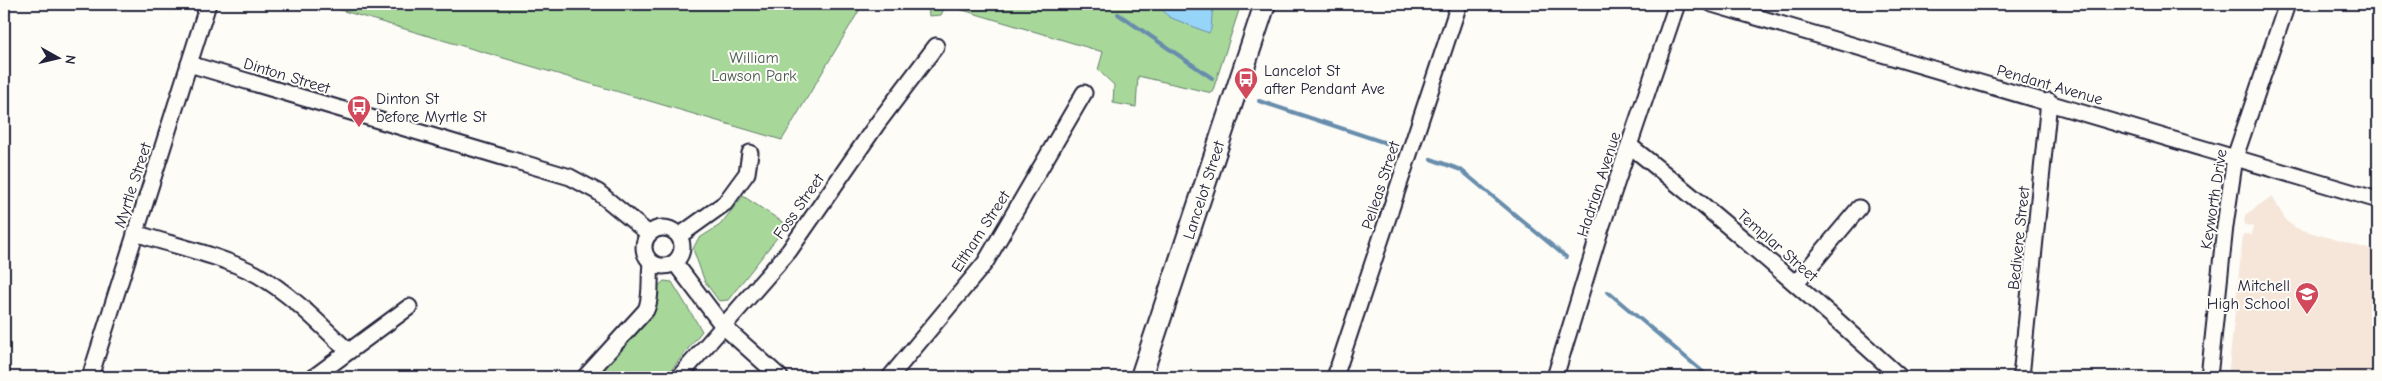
<svg xmlns="http://www.w3.org/2000/svg" width="2382" height="381" viewBox="0 0 2382 381" font-family="'Comic Neue',sans-serif">
  <rect width="100%" height="100%" fill="#fdfcf7"/>
  <filter id="ink" filterUnits="userSpaceOnUse"><feTurbulence type="fractalNoise" baseFrequency=".02" numOctaves="2"/><feDisplacementMap in="SourceGraphic" scale="10" xChannelSelector="R" yChannelSelector="G"/><feConvolveMatrix kernelMatrix="1 2 1 2 8 2 1 2 1" color-interpolation-filters="sRGB"/></filter>
  <g filter="url(#ink)">
    <path fill="#f6e6da" d="M 2272,196 L 2286,221 L 2296,228 L 2378,252 L 2378,377 L 2228,377 L 2243,234 L 2252,235 L 2253,226 L 2244,225 L 2245,215 Z"/>
    <g fill="#a7d89a" stroke="#647d6a">
      <path d="M 320,4 L 863,4 L 782,140 Z"/>
      <path d="M 928,4 L 1241,4 L 1212,93 L 1138,76 L 1136,107 L 1113,103 L 1114,85 L 1098,70 L 1103,52 L 946,5 L 941,15 L 929,16 Z"/>
      <path d="M 743,196 L 787,225 L 728,300 L 719,301 L 705,282 L 693,249 L 698,239 L 720,225 Z"/>
      <path d="M 664,281 L 672,282 L 702,331 L 666,377 L 595,377 L 652,313 L 657,287 Z"/>
    </g>
    <path fill="#97d5f8" stroke="#688dac" d="M 1157,4 L 1213,4 L 1211,29 L 1209,33 L 1169,17 Z"/>
    <g fill="none" stroke-linecap="round" stroke-linejoin="round">
      <g stroke="#688dac" stroke-width="4">
        <path d="M 1118,14 L 1212,78"/>
        <path d="M 1259,101 L 1392,145"/>
        <path d="M 1431,159 L 1461,170 L 1566,257"/>
        <path d="M 1608,292 L 1709,377"/>
      </g>
      <g stroke="#22223b" stroke-width="19">
        <g id="minor">
          <path d="M 1712,4 L 2378,200"/>
          <path d="M 189,64 L 570,177 L 598,192 L 649,234"/>
          <path d="M 1629,145 C 1722,219 1812,297 1900,377"/>
          <circle cx="663" cy="247" r="19"/>
          <path d="M 135,233 C 175,246 219,255 256,274 C 290,293 320,324 348,351"/>
          <path d="M 679,236 L 725,203 L 747,173 L 750,153"/>
          <path d="M 675,263 L 723,326 L 780,377"/>
          <path d="M 1796,283 L 1859,208"/>
          <path d="M 90,377 L 208,4"/>
          <path d="M 314,377 L 409,307"/>
          <path d="M 585,377 L 646,310 C 652,297 649,277 651,263"/>
          <path d="M 679,377 L 789,251 L 877,124 L 936,46"/>
          <path d="M 890,377 L 985,263 L 1084,93"/>
          <path d="M 1335,377 L 1459,4"/>
          <path d="M 1555,377 L 1600,231 L 1677,4"/>
          <path d="M 2021,377 L 2049,101"/>
          <path d="M 2209,377 L 2225,226 L 2235,157 L 2287,4"/>
        </g>
      </g>
      <g stroke="#22223b" stroke-width="24">
        <path id="tertiary" d="M 1141,377 L 1265,4"/>
      </g>
      <use href="#minor" stroke="#fdfcf7" stroke-width="15"/>
      <use href="#tertiary" stroke="#fdfcf7" stroke-width="20"/>
    </g>
  </g>
  <defs>
    <g id="bus-pin" transform="scale(1.25)"><path d="M0 17L-7.5 6A9.5 9.5 0 1 1 7.5 6Z" fill="#d1495b" stroke="#fdfcf7"/><path d="M-5-6H5V4H4V6H2V4H-2V6H-4V4H-5ZM-3.5-4V0h7V-4ZM-3.5 1.2v1.5H-2V1.2ZM2 1.2v1.5H3.5V1.2Z" fill="#fff"/></g>
    <g id="school-pin" transform="scale(1.25)"><path d="M0 17L-7.5 6A9.5 9.5 0 1 1 7.5 6Z" fill="#d1495b" stroke="#fdfcf7"/><path d="M0-5L7-2L0 1L-7-2ZM-4 1L0 2.5L4 1V4Q0 6-4 4Z" fill="#fff"/></g>
  </defs>
  <g fill-rule="evenodd">
    <use href="#bus-pin" x="1246" y="79"/>
    <use href="#bus-pin" x="359" y="107"/>
    <use href="#school-pin" x="2307" y="294"/>
  </g>
  <g text-anchor="middle" stroke-width="4" stroke-linejoin="round" paint-order="stroke">
    <g font-size="16" fill="#4a5958" stroke="#fdfcf7">
      <text x="754" y="63">William<tspan x="754" dy="18">Lawson Park</tspan></text>
    </g>
    <g font-size="16" fill="#22223b" stroke="#fdfcf7" text-anchor="start">
      <text x="1264" y="76">Lancelot St<tspan x="1264" dy="18">after Pendant Ave</tspan></text>
      <text x="376" y="104">Dinton St<tspan x="376" dy="18">before Myrtle St</tspan></text>
      <text x="2290" y="291" text-anchor="end">Mitchell<tspan x="2290" dy="18">High School</tspan></text>
    </g>
    <g font-size="16" fill="#22223b" stroke="#fdfcf7">
      <text transform="translate(287 75) rotate(17)" y="6">Dinton Street</text>
      <text transform="translate(2050 84) rotate(16)" y="6">Pendant Avenue</text>
      <text transform="translate(1598 184) rotate(-72)" y="6">Hadrian Avenue</text>
      <text transform="translate(132 185) rotate(-72)" y="6">Myrtle Street</text>
      <text transform="translate(1380 185) rotate(-72)" y="6">Pelleas Street</text>
      <text transform="translate(1203 190) rotate(-72)" y="6">Lancelot Street</text>
      <text transform="translate(2213 199) rotate(-81)" y="6">Keyworth Drive</text>
      <text transform="translate(798 206) rotate(-55)" y="6">Foss Street</text>
      <text transform="translate(980 231) rotate(-57)" y="6">Eltham Street</text>
      <text transform="translate(2018 238) rotate(-84)" y="6">Bedivere Street</text>
      <text transform="translate(1778 245) rotate(41)" y="6">Templar Street</text>
    </g>
  </g>
  <rect width="2382" height="381" fill="none" stroke="#fdfcf7" stroke-width="20"/>
  <rect x="10" y="10" width="2362" height="361" fill="none" stroke="#22223b" stroke-width="2" filter="url(#ink)"/>
  <g transform="translate(58 58) rotate(98)" stroke="#fdfcf7" stroke-width="4" paint-order="stroke">
  <path d="M0-4L9 19L0 12L-9 19Z" fill="#22223b"/>
  <text y="-8" font-size="14" font-weight="bold" text-anchor="middle" fill="#22223b">N</text>
  </g>
</svg>
